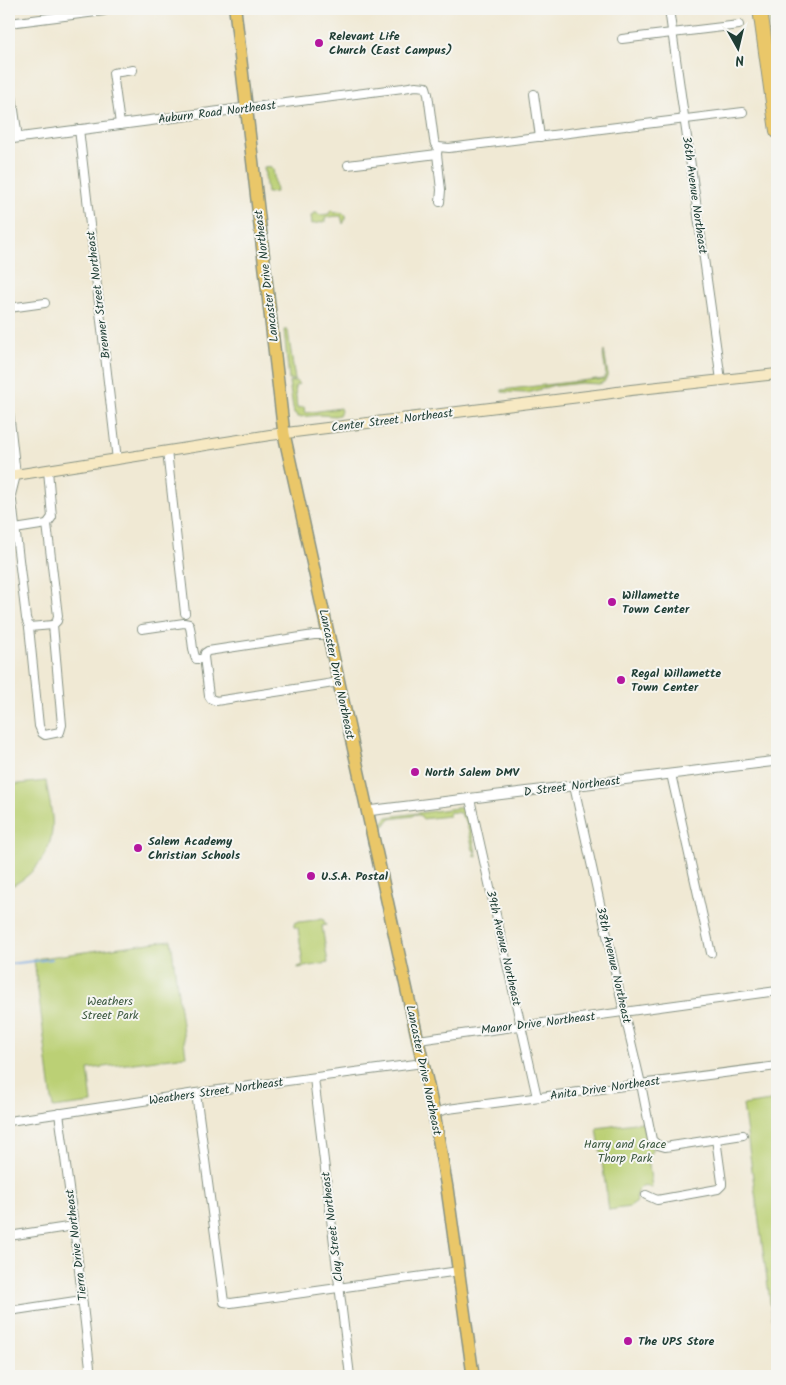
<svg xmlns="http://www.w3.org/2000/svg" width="786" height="1385" viewBox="0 0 786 1385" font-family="Kalam,sans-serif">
  <rect width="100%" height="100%" fill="#f6f6f2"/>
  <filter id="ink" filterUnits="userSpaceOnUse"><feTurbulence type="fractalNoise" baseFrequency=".02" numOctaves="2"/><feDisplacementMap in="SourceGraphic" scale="10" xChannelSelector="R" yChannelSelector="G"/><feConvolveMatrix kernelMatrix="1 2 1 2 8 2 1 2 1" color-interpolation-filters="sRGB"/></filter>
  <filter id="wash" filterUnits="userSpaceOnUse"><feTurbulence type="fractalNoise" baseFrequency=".0096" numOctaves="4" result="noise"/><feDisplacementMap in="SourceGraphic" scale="20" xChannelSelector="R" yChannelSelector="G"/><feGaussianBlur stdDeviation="1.12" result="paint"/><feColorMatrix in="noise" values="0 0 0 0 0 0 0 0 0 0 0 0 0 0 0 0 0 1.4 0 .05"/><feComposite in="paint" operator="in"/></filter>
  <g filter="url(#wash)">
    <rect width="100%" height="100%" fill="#f0e9d4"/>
    <g fill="#bbd074" stroke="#6d8654">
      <path d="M 768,9 L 776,9 L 777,15 L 777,73 Z"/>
      <path d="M 264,167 L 273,168 L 276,192 L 267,193 Z"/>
      <path d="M 331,210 L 333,210 L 334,213 L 339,212 L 346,215 L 346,218 L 343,224 L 341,216 C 338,216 327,217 325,218 L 325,222 L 312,224 L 311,216 L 314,213 L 317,213 L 320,215 L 329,214 Z"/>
      <path d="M 284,330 L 287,330 L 288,331 L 295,380 L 289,380 Z"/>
      <path d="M 604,351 L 608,375 L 604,382 L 599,384 L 581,383 L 555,386 L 554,385 L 528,393 L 502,392 L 502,390 L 597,379 L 597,380 L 604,379 C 609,370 601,361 604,351 Z"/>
      <path d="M 296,381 L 299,384 L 295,386 L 297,408 L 304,407 L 305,413 L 340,408 L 341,411 L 339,415 L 335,416 L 320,415 L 298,417 L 296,414 L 294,414 L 289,382 Z"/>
      <path d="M 46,781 C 48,796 54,816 52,831 C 50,855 31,878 9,887 L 9,785 Z"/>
      <path d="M 457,808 L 463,808 L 467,811 L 477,857 L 474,856 L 475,851 L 473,850 L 467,824 L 460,813 L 450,812 L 449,816 L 422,819 L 421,816 L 415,814 L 413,816 L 389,819 L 385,825 L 382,828 C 381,823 384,820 387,817 Z"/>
      <path d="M 323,919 L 326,925 L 322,926 L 328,963 L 298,968 L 298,967 L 303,965 L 298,928 L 294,927 L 294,923 L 299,921 L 300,922 Z"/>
      <path d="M 171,940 L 186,1056 L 88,1069 L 92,1103 L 53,1108 L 34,959 Z"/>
      <path d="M 777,1100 L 777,1352 L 743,1105 Z"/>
      <path d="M 642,1122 L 646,1140 L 653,1150 L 648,1156 L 652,1188 C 645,1185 638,1186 636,1195 L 637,1202 L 630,1207 L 609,1210 L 597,1128 Z"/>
    </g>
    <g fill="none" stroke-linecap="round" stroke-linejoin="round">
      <path stroke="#77a8e2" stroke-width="2" d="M 9,964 L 52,959"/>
    </g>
  </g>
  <g filter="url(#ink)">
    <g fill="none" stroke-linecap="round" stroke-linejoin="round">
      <g stroke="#889384" stroke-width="10">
        <g id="minor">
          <path d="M 669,9 L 721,380"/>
          <path d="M 9,23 L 104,11"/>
          <path d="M 622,39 L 739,25"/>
          <path d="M 9,75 L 18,138"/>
          <path d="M 534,94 L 540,137"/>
          <path d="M 246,108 L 403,88 L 416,86 L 426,87 L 428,94 L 434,140 L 435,144 L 438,147 L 437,154 L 441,190 L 440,202"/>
          <path d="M 120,124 L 113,73 L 133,70"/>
          <path d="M 629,126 L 743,112"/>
          <path d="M 79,129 L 117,460"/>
          <path d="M 438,147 L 449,148 L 625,126"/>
          <path d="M 348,165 L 437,154"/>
          <path d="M 9,308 L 45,303"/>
          <path d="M 9,412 L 16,475 L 11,495 L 12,501 L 26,618 L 29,627 L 39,726 L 42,733 L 45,735 L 60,732 L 62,725 L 53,625 L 57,621 L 58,616 L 47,524 L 52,517 L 48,470"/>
          <path d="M 167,451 L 185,613"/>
          <path d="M 15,529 L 47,524"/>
          <path d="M 29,627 L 53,625"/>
          <path d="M 142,629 L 184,623 L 189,624 C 193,635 191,649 196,659 L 204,659"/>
          <path d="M 328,635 L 314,635 L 208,651 L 205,653 L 204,657 L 209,696 L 211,699 L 216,701 L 321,685 L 339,682"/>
          <path d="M 671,774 L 711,953"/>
          <path d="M 574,786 L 624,1012 L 641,1084 L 652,1140 L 658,1145 L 665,1147 L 743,1135"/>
          <path d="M 470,799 L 537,1097"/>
          <path d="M 418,1040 C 538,1023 658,1008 777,991"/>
          <path d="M 314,1078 L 350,1376"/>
          <path d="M 196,1093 L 224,1302 L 231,1303 L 459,1271"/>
          <path d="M 59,1113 L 74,1226 L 91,1376"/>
          <path d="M 434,1113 L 448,1109 L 777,1066"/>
          <path d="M 9,1121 L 196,1093 L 423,1063"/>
          <path d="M 646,1195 L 657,1200 L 718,1189 L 722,1185 L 722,1182 L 716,1139"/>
          <path d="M 9,1236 L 74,1226"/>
          <path d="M 9,1311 L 82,1300"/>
        </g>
      </g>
      <g stroke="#889384" stroke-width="11">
        <g id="tertiary">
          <path d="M 9,139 L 246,108"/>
          <path d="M 367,811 L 777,761"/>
        </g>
      </g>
      <g stroke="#889384" stroke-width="12">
        <path id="secondary" d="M 9,476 L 270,435 L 604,394 L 631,390 L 777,374"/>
      </g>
      <g stroke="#889384" stroke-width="14">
        <path id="primary" d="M 235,9 L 284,434 L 434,1113 L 447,1188 L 473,1375 L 475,1376"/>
      </g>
      <g stroke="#889384" stroke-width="16">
        <path id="motorway" d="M 760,9 L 777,131"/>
      </g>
      <use href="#minor" stroke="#fff" stroke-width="8"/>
      <use href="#tertiary" stroke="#fff" stroke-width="9"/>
      <use href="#secondary" stroke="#f7e9c3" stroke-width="10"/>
      <use href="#primary" stroke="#eac769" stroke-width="11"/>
      <use href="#motorway" stroke="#eac769" stroke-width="14"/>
    </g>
  </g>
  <g fill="#b5179e" stroke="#f6f6f2" stroke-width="2">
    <circle cx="319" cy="43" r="5"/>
    <circle cx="612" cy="602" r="5"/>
    <circle cx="621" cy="680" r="5"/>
    <circle cx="415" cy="772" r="5"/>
    <circle cx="138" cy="848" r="5"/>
    <circle cx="311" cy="876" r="5"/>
    <circle cx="628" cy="1341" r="5"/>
  </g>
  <g text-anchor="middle" stroke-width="4" stroke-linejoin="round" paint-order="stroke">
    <g font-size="12" font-weight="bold" fill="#1f3d34" stroke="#f6f6f2" text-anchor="start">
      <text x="329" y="40">Relevant Life<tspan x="329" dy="14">Church (East Campus)</tspan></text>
      <text x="622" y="599">Willamette<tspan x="622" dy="14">Town Center</tspan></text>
      <text x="631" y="677">Regal Willamette<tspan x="631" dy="14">Town Center</tspan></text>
      <text x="425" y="776">North Salem DMV</text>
      <text x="148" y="845">Salem Academy<tspan x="148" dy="14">Christian Schools</tspan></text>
      <text x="321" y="880">U.S.A. Postal</text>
      <text x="638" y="1345">The UPS Store</text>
    </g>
    <g font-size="12" fill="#1f3d34" stroke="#f6f6f2">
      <text transform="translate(217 112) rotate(-7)" y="4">Auburn Road Northeast</text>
      <text transform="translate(695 195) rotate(82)" y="4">36th Avenue Northeast</text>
      <text transform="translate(266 276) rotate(-97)" y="4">Lancaster Drive Northeast</text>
      <text transform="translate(98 295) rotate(-97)" y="4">Brenner Street Northeast</text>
      <text transform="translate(392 420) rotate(-7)" y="4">Center Street Northeast</text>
      <text transform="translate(337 674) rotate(78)" y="4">Lancaster Drive Northeast</text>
      <text transform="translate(572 786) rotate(-7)" y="4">D Street Northeast</text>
      <text transform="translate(504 948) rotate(77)" y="4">39th Avenue Northeast</text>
      <text transform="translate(614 965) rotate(77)" y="4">38th Avenue Northeast</text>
      <text transform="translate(538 1023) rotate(-7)" y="4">Manor Drive Northeast</text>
      <text transform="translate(424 1070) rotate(78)" y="4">Lancaster Drive Northeast</text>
      <text transform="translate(605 1088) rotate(-8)" y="4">Anita Drive Northeast</text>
      <text transform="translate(216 1091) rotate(-8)" y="4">Weathers Street Northeast</text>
      <text transform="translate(332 1227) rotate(-97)" y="4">Clay Street Northeast</text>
      <text transform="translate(76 1245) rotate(-97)" y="4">Tierra Drive Northeast</text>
    </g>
    <g font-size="12" fill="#3e5a41" stroke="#f6f6f2">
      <text x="110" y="1005">Weathers<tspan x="110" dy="14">Street Park</tspan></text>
      <text x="625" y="1148">Harry and Grace<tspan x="625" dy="14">Thorp Park</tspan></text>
    </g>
  </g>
  <rect width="786" height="1385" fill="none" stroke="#f6f6f2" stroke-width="30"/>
  <g transform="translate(738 48) rotate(172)" stroke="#f6f6f2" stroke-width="4" paint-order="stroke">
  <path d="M0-4L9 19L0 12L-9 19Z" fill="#1f3d34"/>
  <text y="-8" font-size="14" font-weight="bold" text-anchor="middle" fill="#1f3d34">N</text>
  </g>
</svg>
